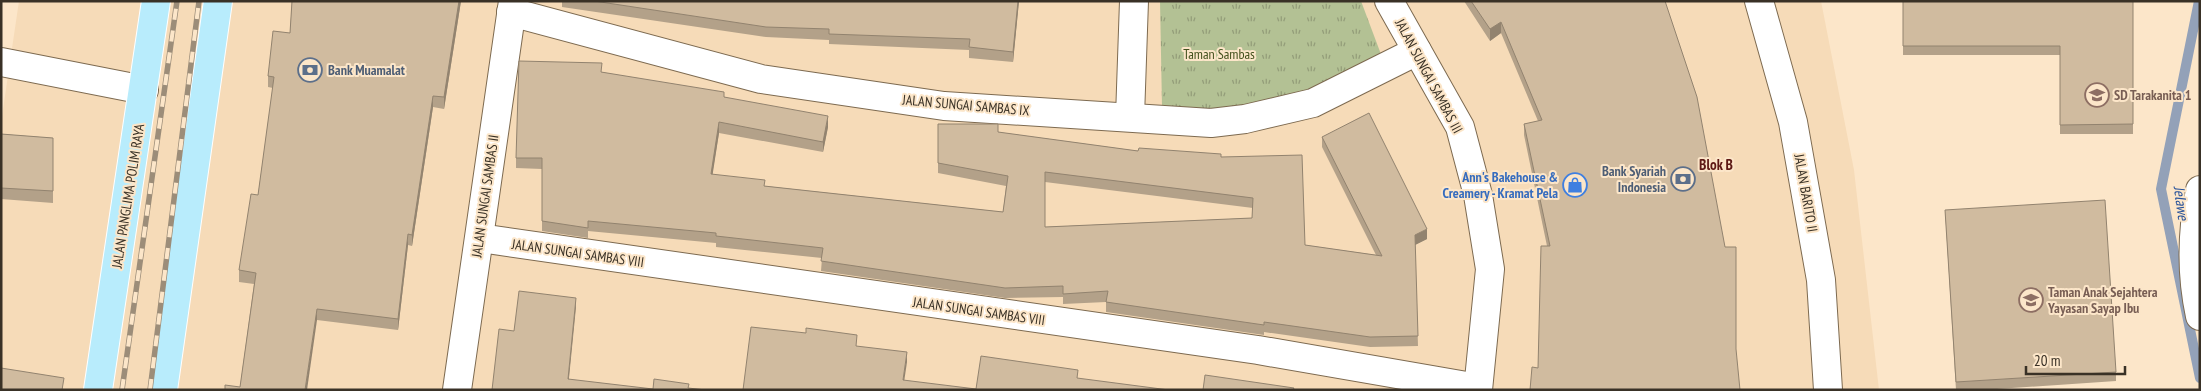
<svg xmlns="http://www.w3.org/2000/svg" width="2201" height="391" viewBox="0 0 2201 391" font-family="'PT Sans Narrow',sans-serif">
  <defs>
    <pattern id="park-tufts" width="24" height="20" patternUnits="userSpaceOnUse" patternTransform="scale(1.25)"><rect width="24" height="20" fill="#b3c194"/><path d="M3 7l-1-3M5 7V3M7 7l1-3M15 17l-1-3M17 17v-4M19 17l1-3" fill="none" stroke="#939d79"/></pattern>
  </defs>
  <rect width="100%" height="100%" fill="#fce6c9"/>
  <path fill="#f6dbb8" d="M 19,1 L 1821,1 L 1854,170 L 1879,390 L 1,390 L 1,123 Z"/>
  <path fill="url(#park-tufts)" d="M 1160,1 L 1361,1 L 1385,65 L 1298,98 L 1241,109 L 1162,107 Z"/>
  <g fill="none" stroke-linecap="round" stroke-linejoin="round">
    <path stroke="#93a1b8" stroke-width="10" d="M 2199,1 L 2161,189 L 2200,378"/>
    <g stroke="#7d6a50" stroke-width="30">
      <g id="street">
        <path d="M 1389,1 L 1460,127 L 1478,195 L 1490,269 L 1478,390"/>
        <path d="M 511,12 L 761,79 L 944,106 L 1211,123 L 1245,119 L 1313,103 L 1417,51"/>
        <path d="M 1,62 L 144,90"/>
        <path d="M 1130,117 L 1134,1"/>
        <path d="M 2200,190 C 2192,231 2191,275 2200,316"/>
        <path d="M 480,238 L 1258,350 L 1478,388"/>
        <path d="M 457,390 L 513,1"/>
      </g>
    </g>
    <g stroke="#7d6a50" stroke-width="30">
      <path id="secondary" d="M 1759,1 L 1793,122 L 1821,280 L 1828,390"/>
    </g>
    <g stroke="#fff" stroke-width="30">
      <g id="primary">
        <path d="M 98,390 L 156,1"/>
        <path d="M 163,390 L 218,1"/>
      </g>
    </g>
    <use href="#street" stroke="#fff" stroke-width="28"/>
    <use href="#secondary" stroke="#fff" stroke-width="28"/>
    <use href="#primary" stroke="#b8ecfc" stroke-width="28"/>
    <g stroke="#9c8d79" stroke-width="5.5">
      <g id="rail">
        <path d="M 122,390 L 177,1"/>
        <path d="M 150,390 L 199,1"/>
      </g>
    </g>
    <use href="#rail" stroke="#fce6c9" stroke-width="4" stroke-dasharray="11" stroke-linecap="butt"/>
  </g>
  <g fill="#b3a189" fill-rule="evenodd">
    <path d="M 292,1 L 461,1 L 444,109 L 433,107 L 412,246 L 408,245 L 398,330 L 317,320 L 240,387 L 254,284 L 239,282 L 239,270 L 258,195 L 273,88 L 268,87 L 268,76 L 290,33 Z"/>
    <path d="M 562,1 L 1019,1 L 1013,62 L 969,58 L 969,50 L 829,44 L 829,40 L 766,37 L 562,7 Z"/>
    <path d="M 1464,1 L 1665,1 L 1538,368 L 1547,246 L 1524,135 L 1524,124 L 1538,121 L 1501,33 L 1490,41 Z"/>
    <path d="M 1903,1 L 2133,1 L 2133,134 L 2060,134 L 2060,55 L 1903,55 Z"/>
    <path d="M 602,72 L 724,97 L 828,127 L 823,152 L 719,133 L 712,175 L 765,186 L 1003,212 L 1006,186 L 938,173 L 938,124 L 1138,151 L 1221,157 L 1305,245 L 1376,255 L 1322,147 L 1322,137 L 1427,239 L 1415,245 L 1418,346 L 1370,347 L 1264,332 L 1264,335 L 1106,312 L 1106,302 L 1063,304 L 1063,297 L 1005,298 L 821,271 L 822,258 L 716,247 L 716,243 L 588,231 L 588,238 L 542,231 L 542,169 L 516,168 L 516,158 ZM 1045,182 L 1253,208 L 1252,218 L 1045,227 Z"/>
    <path d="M 1,134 L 53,138 L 53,203 L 1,199 Z"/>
    <path d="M 1945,210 L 2116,372 L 2116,381 L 1982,390 L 1956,390 Z"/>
  </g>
  <g fill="#92836f">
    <path d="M 459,1 L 461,1 L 444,109 L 444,97 Z"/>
    <path d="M 1018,1 L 1019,1 L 1013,62 L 1013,52 Z"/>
    <path d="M 1501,22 L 1501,33 L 1490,41 L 1490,29 Z"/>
    <path d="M 433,96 L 433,107 L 412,246 L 412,235 Z"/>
    <path d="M 828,116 L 828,127 L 823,152 L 823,142 Z"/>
    <path d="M 719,122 L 719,133 L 711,185 L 711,174 Z"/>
    <path d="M 1427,229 L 1427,239 L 1415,245 L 1415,235 Z"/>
    <path d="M 408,234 L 408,245 L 398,330 L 398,319 Z"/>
    <path d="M 576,298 L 576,307 L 568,388 L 568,379 Z"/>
    <path d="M 317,309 L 317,320 L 307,390 L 305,390 Z"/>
    <path d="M 907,352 L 907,362 L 903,389 L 903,380 Z"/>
  </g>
  <g fill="#d0bb9f" stroke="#92836f" fill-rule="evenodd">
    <path d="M 292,1 L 459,1 L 444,97 L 433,96 L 412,235 L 408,234 L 398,319 L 317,309 L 305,390 L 225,390 L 225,385 L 240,387 L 256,273 L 239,270 L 251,194 L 258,195 L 274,77 L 268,76 L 273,31 L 290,33 Z"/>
    <path d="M 594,1 L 1018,1 L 1013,52 L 969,47 L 970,39 L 829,34 L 829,29 L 766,27 Z"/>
    <path d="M 1471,1 L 1665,1 L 1697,97 L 1725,247 L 1736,247 L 1736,349 L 1740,390 L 1530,390 L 1532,367 L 1538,368 L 1541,246 L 1550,246 L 1524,124 L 1542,120 L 1501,22 L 1490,29 Z"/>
    <path d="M 1903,1 L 2133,1 L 2133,124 L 2060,125 L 2060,46 L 1903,46 Z"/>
    <path d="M 519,61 L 602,63 L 601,72 L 724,92 L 724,97 L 828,116 L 823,142 L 719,122 L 711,174 L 765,180 L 764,186 L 1003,212 L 1008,176 L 938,163 L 938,124 L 998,124 L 998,132 L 1138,151 L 1139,148 L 1221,154 L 1221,157 L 1302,155 L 1305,245 L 1382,256 L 1322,137 L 1369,113 L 1427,229 L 1415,235 L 1418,336 L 1370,337 L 1264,322 L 1264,325 L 1106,302 L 1108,291 L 1063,294 L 1063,286 L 1005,288 L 821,261 L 823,248 L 716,236 L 716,233 L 588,221 L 588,228 L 542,221 L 542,158 L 516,158 ZM 1045,172 L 1253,198 L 1252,218 L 1045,227 Z"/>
    <path d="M 1,134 L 53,138 L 53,191 L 1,188 Z"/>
    <path d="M 2105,200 L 2116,372 L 1956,382 L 1945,210 Z"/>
    <path d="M 519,291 L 576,298 L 568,379 L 653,389 L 654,379 L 689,384 L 688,388 L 706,390 L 492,390 L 499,329 L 514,331 Z"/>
    <path d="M 751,327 L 806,333 L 806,328 L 857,335 L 856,346 L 907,352 L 903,380 L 976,389 L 981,356 L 1078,370 L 1077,378 L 1169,390 L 743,390 Z"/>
    <path d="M 1,368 L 64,378 L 62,390 L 1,390 Z"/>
    <path d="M 1205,375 L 1294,388 L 1293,390 L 1203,390 Z"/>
  </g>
  <defs>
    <g id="bank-ring" transform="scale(1.25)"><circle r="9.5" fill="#fce6c9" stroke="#5c6f8a" stroke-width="1.5"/><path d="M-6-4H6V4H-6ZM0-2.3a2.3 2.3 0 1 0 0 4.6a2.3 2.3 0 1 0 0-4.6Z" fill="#5c6f8a"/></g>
    <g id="school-ring" transform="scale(1.25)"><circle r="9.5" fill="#fce6c9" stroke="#8d6e63" stroke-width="1.5"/><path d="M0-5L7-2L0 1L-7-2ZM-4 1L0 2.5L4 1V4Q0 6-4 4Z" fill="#8d6e63"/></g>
    <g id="shop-ring" transform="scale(1.25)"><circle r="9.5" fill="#fce6c9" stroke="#3f7fe0" stroke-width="1.5"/><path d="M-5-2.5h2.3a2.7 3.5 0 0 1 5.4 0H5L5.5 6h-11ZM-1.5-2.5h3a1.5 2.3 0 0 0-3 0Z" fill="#3f7fe0"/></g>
  </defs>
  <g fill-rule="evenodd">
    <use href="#bank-ring" x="310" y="70"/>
    <use href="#school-ring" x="2097" y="95"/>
    <use href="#bank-ring" x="1683" y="179"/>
    <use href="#shop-ring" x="1575" y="185"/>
    <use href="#school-ring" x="2031" y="300"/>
  </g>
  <g text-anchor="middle" stroke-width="4" stroke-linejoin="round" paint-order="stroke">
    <g font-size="14" fill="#42501c" stroke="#fce6c9">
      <text x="1219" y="59">Taman Sambas</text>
    </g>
    <g font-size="14" font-weight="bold" fill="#4e5e75" stroke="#fce6c9" text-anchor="start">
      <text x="328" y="75">Bank Muamalat</text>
      <text x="1666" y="176" text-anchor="end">Bank Syariah<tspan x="1666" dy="16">Indonesia</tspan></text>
    </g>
    <g font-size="14" fill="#393126" stroke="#fce6c9">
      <text transform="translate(1429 76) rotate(62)" y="5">JALAN SUNGAI SAMBAS III</text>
      <text transform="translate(966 105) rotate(5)" y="5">JALAN SUNGAI SAMBAS IX</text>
      <text transform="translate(1806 193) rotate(80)" y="5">JALAN BARITO II</text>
      <text transform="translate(128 196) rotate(-81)" y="5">JALAN PANGLIMA POLIM RAYA</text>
      <text transform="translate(485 196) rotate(-82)" y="5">JALAN SUNGAI SAMBAS II</text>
      <text transform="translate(578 253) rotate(8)" y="5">JALAN SUNGAI SAMBAS VIII</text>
      <text transform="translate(979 311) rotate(8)" y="5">JALAN SUNGAI SAMBAS VIII</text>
    </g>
    <g font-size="14" font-weight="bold" fill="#785e54" stroke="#fce6c9" text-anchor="start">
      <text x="2114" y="100">SD Tarakanita 1</text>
      <text x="2048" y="297">Taman Anak Sejahtera<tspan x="2048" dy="16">Yayasan Sayap Ibu</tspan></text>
    </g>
    <g font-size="14" font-weight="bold" fill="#366cbe" stroke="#fce6c9" text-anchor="end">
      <text x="1558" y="182">Ann's Bakehouse &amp;<tspan x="1558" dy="16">Creamery - Kramat Pela</tspan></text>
    </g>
    <g font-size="15" font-weight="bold" fill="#5d1915" stroke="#fce6c9">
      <text x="1716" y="170">Blok B</text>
    </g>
    <g font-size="15" font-style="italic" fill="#26519a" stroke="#fce6c9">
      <text transform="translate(2181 203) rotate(82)" y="5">Jelawe</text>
    </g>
  </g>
  <rect width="2201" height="391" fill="none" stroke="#393126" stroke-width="5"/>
  <path d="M2026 366v8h99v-8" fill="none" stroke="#393126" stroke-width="2.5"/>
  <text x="2034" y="366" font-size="15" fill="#393126" stroke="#fce6c9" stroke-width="4" paint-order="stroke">20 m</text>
</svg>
